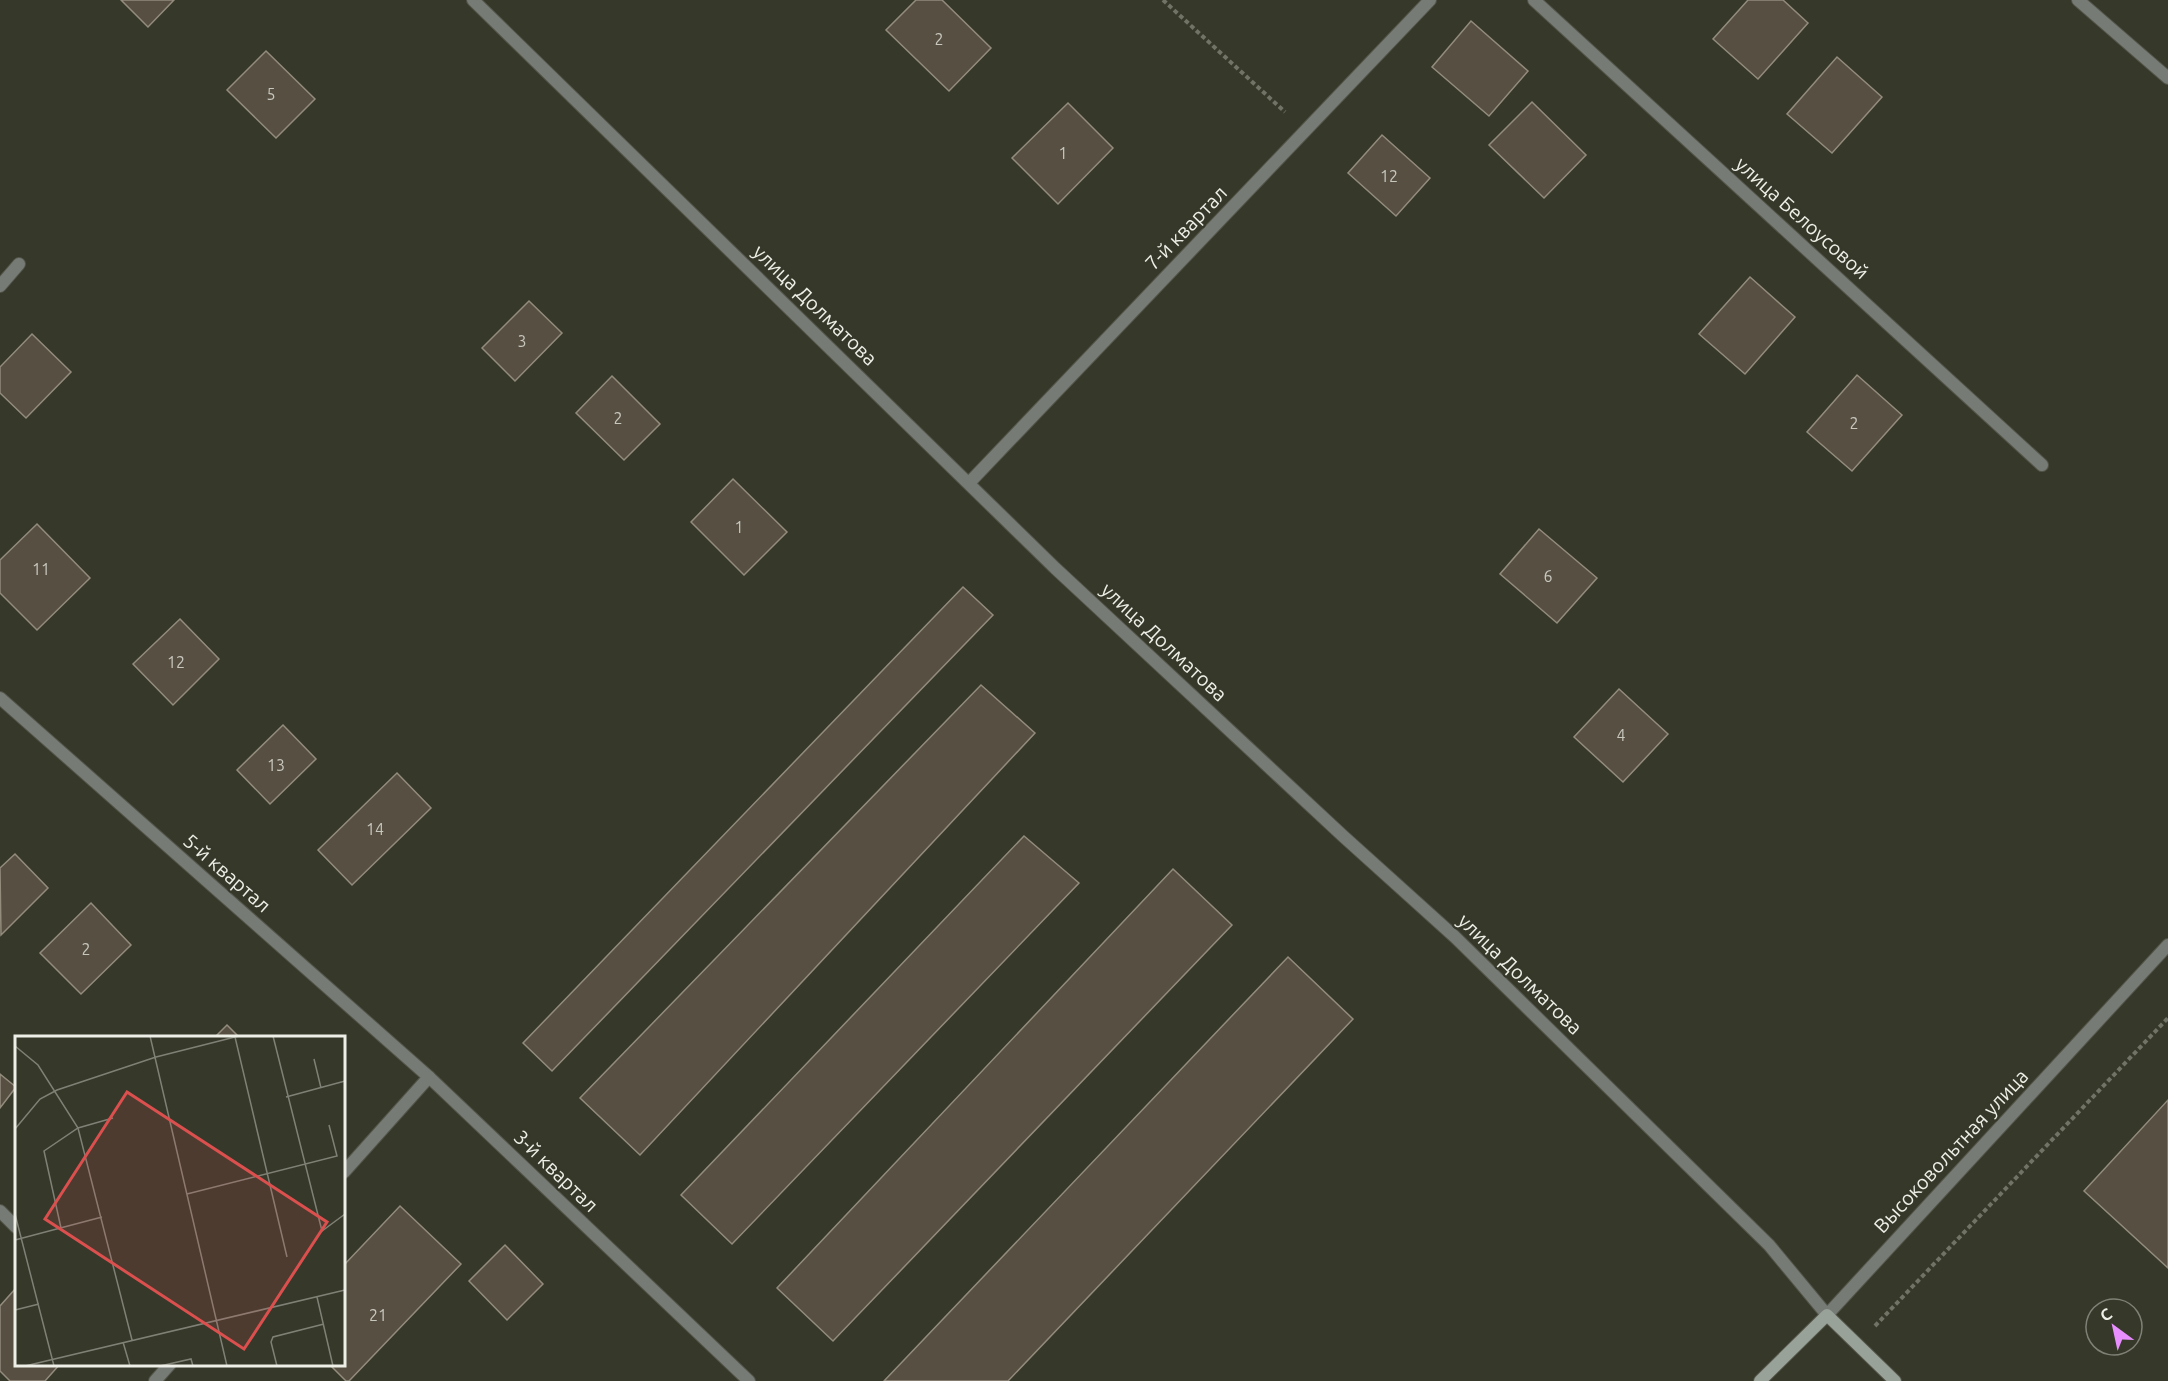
<svg xmlns="http://www.w3.org/2000/svg" width="2168" height="1381" viewBox="0 0 2168 1381" font-family="Ubuntu,sans-serif">
  <rect width="100%" height="100%" fill="#36382a"/>
  <g fill="#564f42" stroke="#938c7d" stroke-width="1.5">
    <path d="M 121,0 L 174,0 L 148,27 Z"/>
    <path d="M 916,0 L 942,0 L 991,48 L 949,91 L 886,30 Z"/>
    <path d="M 1748,0 L 1783,0 L 1808,23 L 1758,79 L 1713,39 Z"/>
    <path d="M 1471,21 L 1528,71 L 1489,116 L 1432,67 Z"/>
    <path d="M 266,51 L 315,99 L 276,138 L 227,90 Z"/>
    <path d="M 1837,57 L 1882,97 L 1832,153 L 1787,114 Z"/>
    <path d="M 1532,102 L 1586,155 L 1544,198 L 1489,145 Z"/>
    <path d="M 1068,103 L 1113,148 L 1058,204 L 1012,158 Z"/>
    <path d="M 1382,135 L 1430,178 L 1396,216 L 1348,173 Z"/>
    <path d="M 1750,277 L 1795,317 L 1745,374 L 1699,334 Z"/>
    <path d="M 529,301 L 562,333 L 515,381 L 482,348 Z"/>
    <path d="M 32,334 L 71,372 L 26,418 L 0,393 L 0,367 Z"/>
    <path d="M 1857,375 L 1902,415 L 1852,471 L 1807,432 Z"/>
    <path d="M 612,376 L 660,424 L 624,460 L 576,413 Z"/>
    <path d="M 733,479 L 787,532 L 744,575 L 691,522 Z"/>
    <path d="M 37,524 L 90,578 L 37,630 L 0,593 L 0,560 Z"/>
    <path d="M 1539,529 L 1597,578 L 1557,623 L 1500,574 Z"/>
    <path d="M 963,587 L 993,615 L 552,1071 L 523,1043 Z"/>
    <path d="M 180,619 L 219,659 L 173,705 L 133,664 Z"/>
    <path d="M 981,685 L 1035,733 L 640,1155 L 580,1098 Z"/>
    <path d="M 1619,689 L 1668,734 L 1623,782 L 1574,737 Z"/>
    <path d="M 283,725 L 316,759 L 270,804 L 237,770 Z"/>
    <path d="M 397,773 L 431,808 L 352,885 L 318,850 Z"/>
    <path d="M 1024,836 L 1079,883 L 732,1244 L 681,1195 Z"/>
    <path d="M 15,854 L 48,888 L 1,935 L 0,868 Z"/>
    <path d="M 1173,869 L 1232,925 L 833,1341 L 777,1288 Z"/>
    <path d="M 91,903 L 131,945 L 81,994 L 40,953 Z"/>
    <path d="M 1288,957 L 1353,1019 L 1008,1381 L 884,1381 Z"/>
    <path d="M 227,1025 L 240,1038 L 214,1038 Z"/>
    <path d="M 0,1074 L 16,1087 L 0,1108 Z"/>
    <path d="M 2168,1100 L 2168,1268 L 2084,1191 Z"/>
    <path d="M 400,1206 L 461,1264 L 349,1381 L 346,1381 L 329,1364 L 344,1364 L 344,1265 Z"/>
    <path d="M 505,1245 L 543,1284 L 507,1320 L 469,1281 Z"/>
    <path d="M 16,1288 L 16,1364 L 60,1364 L 45,1381 L 10,1381 L 0,1371 L 0,1306 Z"/>
  </g>
  <g fill="none" stroke-linecap="round" stroke-linejoin="round">
    <g stroke="#535548" stroke-width="14">
      <g id="lane">
        <path d="M 0,286 L 19,264"/>
        <path d="M 0,1211 L 16,1227"/>
      </g>
    </g>
    <g stroke="#535548" stroke-width="14">
      <g id="street">
        <path d="M 473,0 L 1055,568 L 1343,836 L 1455,937 L 1769,1245 L 1827,1315 L 2168,945"/>
        <path d="M 1534,0 L 2042,465"/>
        <path d="M 2078,0 L 2168,78"/>
        <path d="M 969,483 L 1430,0"/>
        <path d="M 0,698 L 429,1077 L 749,1381"/>
        <path d="M 344,1172 L 429,1077"/>
        <path d="M 155,1381 L 170,1364"/>
      </g>
    </g>
    <g stroke="#535548" stroke-width="14">
      <path id="secondary" d="M 1760,1381 L 1827,1315 L 1895,1381"/>
    </g>
    <g stroke="#717366" stroke-width="4" stroke-dasharray="4.5 3" stroke-linecap="butt">
      <path d="M 1163,0 L 1285,112"/>
      <path d="M 1875,1326 L 2168,1018"/>
    </g>
    <use href="#lane" stroke="#767b76" stroke-width="12"/>
    <use href="#street" stroke="#767b76" stroke-width="12"/>
    <use href="#secondary" stroke="#99a299" stroke-width="12"/>
  </g>
  <g text-anchor="middle" stroke-width="4.5" stroke-linejoin="round" paint-order="stroke">
    <g font-size="16" fill="#c8c7be">
      <text x="939" y="45">2</text>
      <text x="271" y="100">5</text>
      <text x="1063" y="159">1</text>
      <text x="1389" y="182">12</text>
      <text x="522" y="347">3</text>
      <text x="618" y="424">2</text>
      <text x="1854" y="429">2</text>
      <text x="739" y="533">1</text>
      <text x="41" y="575">11</text>
      <text x="1548" y="582">6</text>
      <text x="176" y="668">12</text>
      <text x="1621" y="741">4</text>
      <text x="276" y="771">13</text>
      <text x="375" y="835">14</text>
      <text x="86" y="955">2</text>
      <text x="378" y="1321">21</text>
    </g>
    <g font-size="20" fill="#eeefe7" stroke="#36382a">
      <text transform="translate(1802 218) rotate(42)" y="7">улица Белоусовой</text>
      <text transform="translate(1186 228) rotate(-46)" y="7">7-й квартал</text>
      <text transform="translate(815 305) rotate(44)" y="7">улица Долматова</text>
      <text transform="translate(1164 642) rotate(43)" y="7">улица Долматова</text>
      <text transform="translate(227 873) rotate(41)" y="7">5-й квартал</text>
      <text transform="translate(1520 974) rotate(44)" y="7">улица Долматова</text>
      <text transform="translate(1951 1151) rotate(-47)" y="7">Высоковольтная улица</text>
      <text transform="translate(556 1171) rotate(44)" y="7">3-й квартал</text>
    </g>
  </g>
  <g transform="translate(15 1036)">
    <rect width="330" height="330" fill="#36382a"/>
    <path fill="none" stroke="#808176" stroke-width="1.5" d="M 135,0 L 212,330M 258,0 L 307,195 L 330,178M 220,1 L 272,221M 0,10 L 23,29 L 63,92 L 117,304M 299,23 L 306,52M 271,61 L 330,45M 0,93 L 25,63 L 42,54 L 141,21 L 224,0M 172,158 L 322,120 L 314,89M 0,178 L 39,330M 46,192 L 29,115 L 63,92 L 98,82M 0,204 L 87,181M 302,261 L 318,330M 0,274 L 24,268M 108,306 L 115,330M 10,330 L 330,254M 145,330 L 176,323 L 178,330M 262,330 L 256,306 L 258,301 L 309,288"/>
    <path fill="#db504e" fill-opacity="0.15" stroke="#db504e" stroke-width="3" d="M 112,56 L 312,186 L 229,313 L 30,183 Z"/>
    <rect width="330" height="330" fill="none" stroke="#eeefe7" stroke-width="3"/>
  </g>
  <g transform="translate(2114 1327) rotate(327)"><circle r="28" fill="#36382a" stroke="#808176" stroke-width="1.5"/>
  <path d="M0-4.5L10 22L0 15L-10 22Z" fill="#e88eff"/>
  <text y="-9" font-size="16" font-weight="bold" text-anchor="middle" fill="#eeefe7">С</text>
  </g>
</svg>
